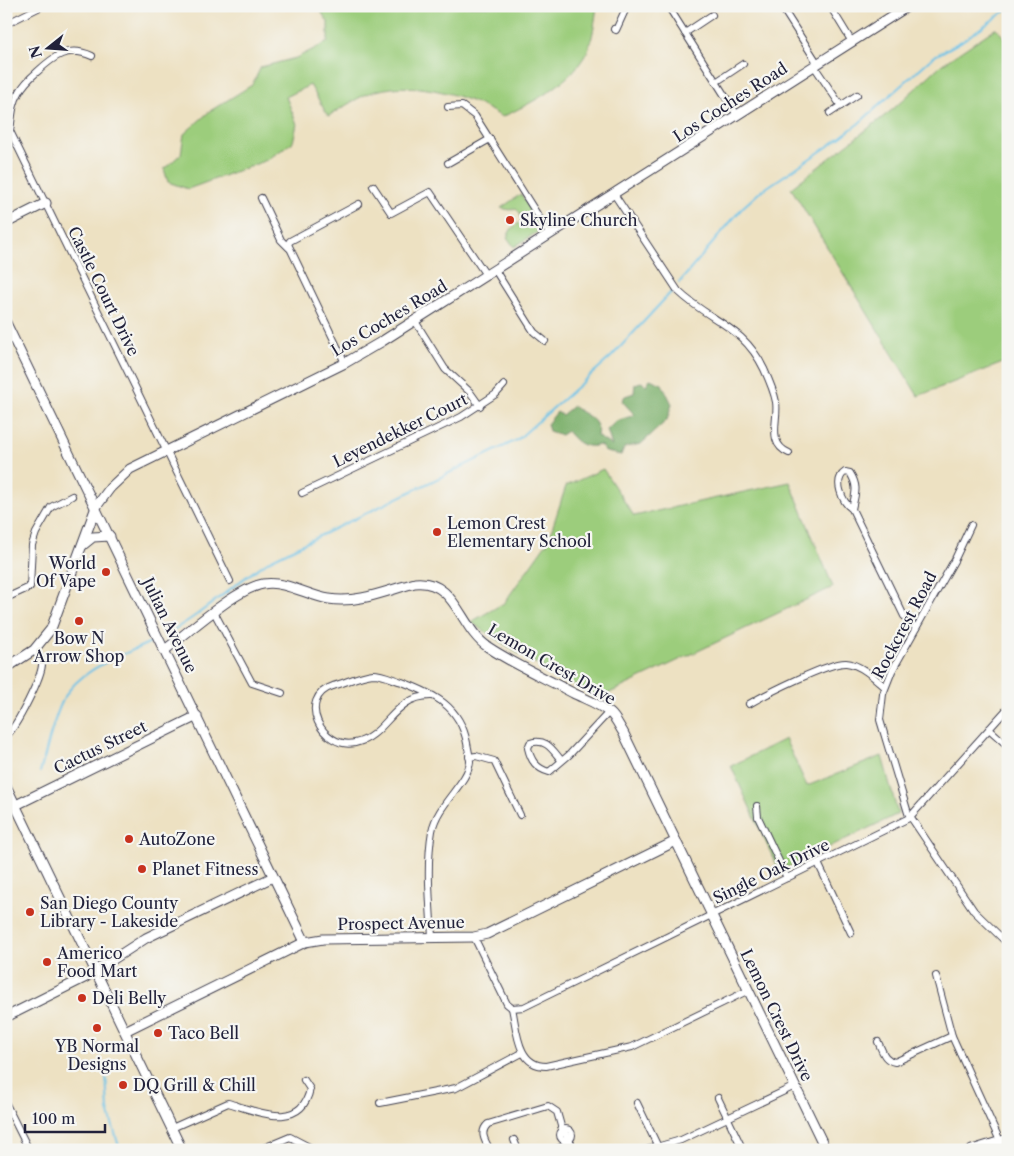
<svg xmlns="http://www.w3.org/2000/svg" width="1014" height="1156" viewBox="0 0 1014 1156" font-family="'Libre Caslon Text',serif">
  <rect width="100%" height="100%" fill="#f6f6f2"/>
  <filter id="ink" filterUnits="userSpaceOnUse"><feTurbulence type="fractalNoise" baseFrequency=".02" numOctaves="2"/><feDisplacementMap in="SourceGraphic" scale="10" xChannelSelector="R" yChannelSelector="G"/><feConvolveMatrix kernelMatrix="1 2 1 2 8 2 1 2 1" color-interpolation-filters="sRGB"/></filter>
  <filter id="wash" filterUnits="userSpaceOnUse"><feTurbulence type="fractalNoise" baseFrequency=".0096" numOctaves="4" result="noise"/><feDisplacementMap in="SourceGraphic" scale="20" xChannelSelector="R" yChannelSelector="G"/><feGaussianBlur stdDeviation="1.12" result="paint"/><feColorMatrix in="noise" values="0 0 0 0 0 0 0 0 0 0 0 0 0 0 0 0 0 1.4 0 .05"/><feComposite in="paint" operator="in"/></filter>
  <g filter="url(#wash)">
    <rect width="100%" height="100%" fill="#ede1c2"/>
    <g fill="#9ccd7c" stroke="#5f785c">
      <path d="M 293,6 L 597,6 C 595,20 593,39 587,52 C 571,83 532,103 502,117 C 468,95 416,80 376,91 C 360,95 343,108 328,116 L 310,85 L 286,97 L 297,124 L 293,142 L 267,160 L 188,189 L 168,182 L 164,169 L 181,154 L 184,134 L 210,111 L 252,85 L 261,67 L 296,58 L 328,42 L 328,22 L 320,10 Z"/>
      <path d="M 996,28 L 1008,42 L 1008,361 L 918,396 L 791,188 L 892,110 L 941,65 Z"/>
      <path d="M 521,194 L 542,229 L 514,247 L 507,237 L 512,228 L 522,221 L 520,213 L 515,208 L 510,210 L 501,208 Z"/>
      <path d="M 603,469 L 634,516 L 790,482 L 833,587 L 599,698 L 517,653 L 471,622 L 504,603 L 548,541 L 566,486 Z"/>
      <path d="M 785,739 L 807,786 L 882,756 L 898,814 L 779,871 L 731,766 Z"/>
    </g>
    <path fill="#7db06c" stroke="#506954" d="M 650,379 L 662,384 L 672,404 L 667,420 L 641,444 L 625,447 L 621,455 L 606,452 L 600,445 C 584,449 577,443 567,431 L 561,435 L 549,431 L 547,424 L 557,412 L 562,415 L 573,406 C 585,416 601,418 597,436 L 612,446 L 607,430 L 616,421 L 635,415 L 622,401 L 625,396 L 634,393 L 635,384 L 641,382 L 646,385 Z"/>
    <g fill="none" stroke-linecap="round" stroke-linejoin="round">
      <g stroke="#6bc2e8" stroke-width="2">
        <path d="M 679,283 L 743,207 L 760,192 L 830,145 L 858,124 L 933,57 L 962,41 L 1008,9"/>
        <path d="M 166,634 C 205,613 235,582 272,559 L 517,440 L 611,357 L 673,290"/>
        <path d="M 40,772 C 48,748 52,720 64,698 C 80,668 122,656 151,642"/>
        <path d="M 106,1074 L 108,1110 L 120,1150"/>
      </g>
    </g>
  </g>
  <g filter="url(#ink)">
    <g fill="none" stroke-linecap="round" stroke-linejoin="round">
      <g stroke="#403f4f" stroke-width="8">
        <g id="street">
          <path d="M 668,6 L 737,115"/>
          <path d="M 781,6 L 818,64"/>
          <path d="M 830,6 L 852,42"/>
          <path d="M 6,24 L 42,6"/>
          <path d="M 614,29 L 616,30 L 627,6"/>
          <path d="M 685,33 L 712,15"/>
          <path d="M 92,56 C 68,45 54,56 37,72 C 30,78 23,85 19,93 C 12,104 12,118 10,131 L 230,581"/>
          <path d="M 814,66 L 841,106"/>
          <path d="M 716,82 L 743,64"/>
          <path d="M 448,107 L 462,106 L 475,116 L 549,233"/>
          <path d="M 830,113 L 857,95"/>
          <path d="M 448,163 L 490,139"/>
          <path d="M 373,186 L 391,213 L 430,192 L 486,275"/>
          <path d="M 614,194 L 678,291 C 710,322 743,325 764,369 C 769,380 774,391 776,402 C 779,420 766,443 789,453"/>
          <path d="M 261,198 L 281,240 L 289,248"/>
          <path d="M 495,270 L 534,332 L 545,341"/>
          <path d="M 415,321 L 445,369 L 470,392 L 480,406"/>
          <path d="M 345,363 L 288,244 L 290,241 L 359,204"/>
          <path d="M 302,493 L 461,417 L 496,394 L 504,385"/>
          <path d="M 852,509 C 842,502 833,480 845,472 L 850,473 C 859,487 855,494 852,509 L 904,616 L 916,628"/>
          <path d="M 971,525 L 955,559 L 892,671 L 883,694 L 880,720 L 908,813 L 974,911 L 1008,944"/>
          <path d="M 6,598 L 30,587 L 32,545 L 36,533 L 51,507 L 72,496"/>
          <path d="M 214,612 L 252,683 L 282,693"/>
          <path d="M 749,704 C 766,694 829,662 846,663 C 860,664 875,678 885,687"/>
          <path d="M 989,729 L 1008,746"/>
          <path d="M 6,736 C 16,728 43,675 42,663 C 41,659 36,653 34,650"/>
          <path d="M 469,757 L 476,756 L 494,761 L 520,815"/>
          <path d="M 561,760 C 552,749 546,738 530,743 L 528,748 C 531,761 536,768 549,772 L 569,755 L 609,712"/>
          <path d="M 757,806 L 758,817 L 787,878"/>
          <path d="M 818,863 L 851,933"/>
          <path d="M 432,937 C 430,902 426,865 432,831 C 437,804 468,783 470,762 C 470,756 468,749 467,743 C 460,706 434,694 402,682 C 392,679 383,674 373,674 C 360,675 345,683 333,686 C 296,698 322,750 355,743 C 387,737 393,694 433,696"/>
          <path d="M 474,937 L 507,1004 L 512,1008"/>
          <path d="M 936,976 L 952,1036 L 1000,1141"/>
          <path d="M 512,1008 L 524,1007 L 909,818 L 1008,708"/>
          <path d="M 512,1008 C 517,1030 517,1066 546,1066 L 632,1047 L 749,990"/>
          <path d="M 878,1042 C 883,1052 884,1060 895,1062 L 952,1036"/>
          <path d="M 718,1098 L 743,1150"/>
          <path d="M 380,1103 L 456,1088 L 522,1053"/>
          <path d="M 637,1103 L 659,1149"/>
          <path d="M 6,1104 L 29,1150"/>
          <path d="M 172,1128 L 228,1103 C 256,1111 301,1132 310,1089 L 304,1080"/>
          <circle cx="566" cy="1135" r="6"/>
          <path d="M 514,1140 L 518,1150"/>
          <path d="M 259,1150 L 290,1137 L 315,1150"/>
          <path d="M 490,1150 C 485,1141 479,1132 488,1124 L 548,1106 L 557,1112 L 561,1126 L 574,1150"/>
          <path d="M 555,1150 L 571,1143"/>
          <path d="M 646,1150 L 681,1140 L 795,1086"/>
        </g>
      </g>
      <g stroke="#403f4f" stroke-width="11">
        <g id="secondary">
          <path d="M 6,223 L 46,203"/>
          <path d="M 6,323 L 305,942"/>
          <path d="M 83,545 L 93,537 L 110,536"/>
          <path d="M 165,650 C 188,632 236,589 263,584 C 285,580 308,596 329,599 C 358,604 388,590 415,583 C 456,579 460,629 488,647 C 515,665 545,678 573,693 C 585,699 600,704 610,713 C 616,718 619,726 623,732 L 826,1150"/>
          <path d="M 6,668 L 34,650 L 51,629 L 96,507 L 110,488 L 130,469 L 345,363 L 381,342 L 908,6"/>
          <path d="M 6,786 L 182,1150"/>
          <path d="M 16,805 L 197,716"/>
          <path d="M 6,1017 L 86,977 L 146,938 L 273,877"/>
          <path d="M 125,1031 L 305,942 L 323,939 L 474,937 L 487,934 L 676,841"/>
          <path d="M 972,1150 L 1008,1139"/>
        </g>
      </g>
      <use href="#street" stroke="#fff" stroke-width="6"/>
      <use href="#secondary" stroke="#fff" stroke-width="9"/>
    </g>
  </g>
  <g fill="#c8321e" stroke="#f6f6f2" stroke-width="2">
    <circle cx="510" cy="220" r="5"/>
    <circle cx="437" cy="532" r="5"/>
    <circle cx="106" cy="572" r="5"/>
    <circle cx="79" cy="621" r="5"/>
    <circle cx="129" cy="839" r="5"/>
    <circle cx="142" cy="869" r="5"/>
    <circle cx="30" cy="912" r="5"/>
    <circle cx="47" cy="962" r="5"/>
    <circle cx="82" cy="998" r="5"/>
    <circle cx="97" cy="1028" r="5"/>
    <circle cx="158" cy="1033" r="5"/>
    <circle cx="123" cy="1085" r="5"/>
  </g>
  <g text-anchor="middle" stroke-width="4.5" stroke-linejoin="round" paint-order="stroke">
    <g font-size="16" fill="#22223b" stroke="#f6f6f2">
      <text transform="translate(730 102) rotate(-33)" y="6">Los Coches Road</text>
      <text transform="translate(104 291) rotate(64)" y="6">Castle Court Drive</text>
      <text transform="translate(389 318) rotate(-31)" y="6">Los Coches Road</text>
      <text transform="translate(400 430) rotate(-26)" y="6">Leyendekker Court</text>
      <text transform="translate(170 625) rotate(64)" y="6">Julian Avenue</text>
      <text transform="translate(904 625) rotate(-62)" y="6">Rockcrest Road</text>
      <text transform="translate(552 664) rotate(30)" y="6">Lemon Crest Drive</text>
      <text transform="translate(100 747) rotate(-26)" y="6">Cactus Street</text>
      <text transform="translate(771 871) rotate(-26)" y="6">Single Oak Drive</text>
      <text transform="translate(401 923) rotate(-1)" y="6">Prospect Avenue</text>
      <text transform="translate(777 1015) rotate(64)" y="6">Lemon Crest Drive</text>
    </g>
    <g font-size="16" fill="#22223b" stroke="#f6f6f2" text-anchor="start">
      <text x="520" y="226">Skyline Church</text>
      <text x="447" y="529">Lemon Crest<tspan x="447" dy="18">Elementary School</tspan></text>
      <text x="96" y="569" text-anchor="end">World<tspan x="96" dy="18">Of Vape</tspan></text>
      <text x="79" y="644" text-anchor="middle">Bow N<tspan x="79" dy="18">Arrow Shop</tspan></text>
      <text x="139" y="845">AutoZone</text>
      <text x="152" y="875">Planet Fitness</text>
      <text x="40" y="909">San Diego County<tspan x="40" dy="18">Library - Lakeside</tspan></text>
      <text x="57" y="959">Americo<tspan x="57" dy="18">Food Mart</tspan></text>
      <text x="92" y="1004">Deli Belly</text>
      <text x="168" y="1039">Taco Bell</text>
      <text x="97" y="1052" text-anchor="middle">YB Normal<tspan x="97" dy="18">Designs</tspan></text>
      <text x="133" y="1091">DQ Grill &amp; Chill</text>
    </g>
  </g>
  <rect width="1014" height="1156" fill="none" stroke="#f6f6f2" stroke-width="25"/>
  <g transform="translate(48 48) rotate(253)" stroke="#f6f6f2" stroke-width="4" paint-order="stroke">
  <path d="M0-4L9 19L0 12L-9 19Z" fill="#22223b"/>
  <text y="-8" font-size="14" font-weight="bold" text-anchor="middle" fill="#22223b">N</text>
  </g>
  <path d="M25 1124v8h80v-8" fill="none" stroke="#22223b" stroke-width="2.5"/>
  <text x="32" y="1124" font-size="15" fill="#22223b" stroke="#f6f6f2" stroke-width="4" paint-order="stroke">100 m</text>
</svg>
